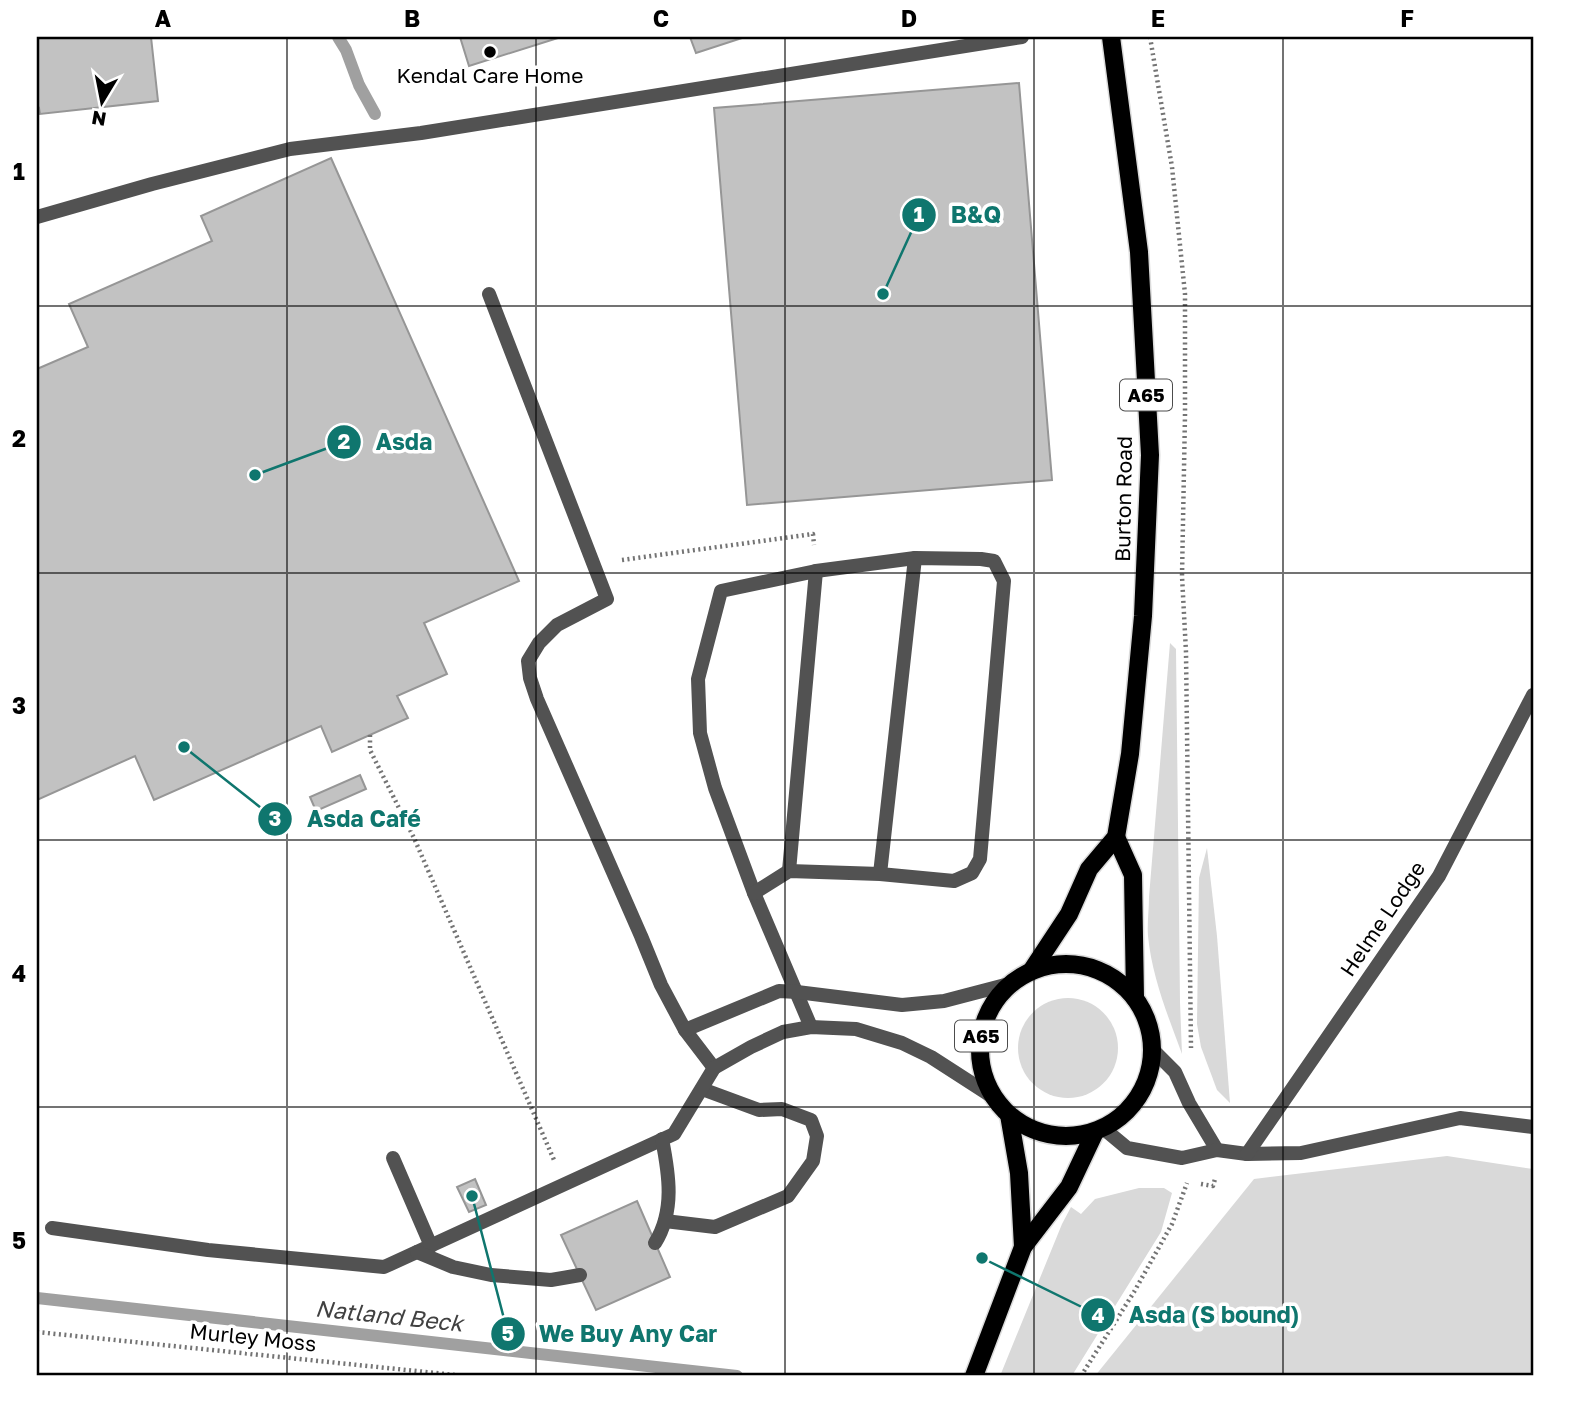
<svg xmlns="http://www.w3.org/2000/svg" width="1570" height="1413" viewBox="0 0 1570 1413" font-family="'Golos Text',sans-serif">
  <rect width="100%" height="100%" fill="#fff"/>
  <g fill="#d9d9d9">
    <path d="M 1170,643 L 1176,649 L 1180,1002 L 1182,1054 C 1168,1016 1152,977 1148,936 C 1147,924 1149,910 1149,897 Z"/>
    <path d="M 1207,848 L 1217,936 L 1230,1103 L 1217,1090 L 1201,1047 L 1197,1024 L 1199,878 Z"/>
    <circle cx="1068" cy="1048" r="50"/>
    <path d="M 1447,1156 L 1533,1169 L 1533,1376 L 1095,1376 L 1254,1179 Z"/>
    <path d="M 1139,1188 L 1164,1188 L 1172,1193 L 1161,1232 L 1073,1374 L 1071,1376 L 1000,1376 L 1062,1224 L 1071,1207 L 1081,1214 L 1095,1199 Z"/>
  </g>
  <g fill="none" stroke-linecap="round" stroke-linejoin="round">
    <g stroke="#a0a0a0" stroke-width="12">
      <path d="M 338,37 L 346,50 L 359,85 L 375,114"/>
      <path d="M 37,1298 L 737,1376"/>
    </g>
  </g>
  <g fill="#c2c2c2" stroke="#969696" stroke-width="2">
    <path d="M 37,37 L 151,37 L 158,101 L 40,114 L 39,108 L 37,109 Z"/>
    <path d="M 460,37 L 561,37 L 469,66 Z"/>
    <path d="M 690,37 L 745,37 L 696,53 Z"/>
    <path d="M 1019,83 L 1052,480 L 747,505 L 714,108 Z"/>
    <path d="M 331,158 L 519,581 L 424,623 L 447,674 L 397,696 L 408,718 L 332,752 L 321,726 L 154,800 L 135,756 L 37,800 L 37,369 L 88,347 L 69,304 L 212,241 L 201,216 Z"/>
    <path d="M 360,775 L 366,789 L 316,811 L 310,797 Z"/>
    <path d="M 475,1179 L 486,1205 L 469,1212 L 457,1187 Z"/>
    <path d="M 637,1201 L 670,1277 L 596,1310 L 561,1235 Z"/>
  </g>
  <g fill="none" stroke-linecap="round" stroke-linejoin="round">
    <g stroke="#dbdbdb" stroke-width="21">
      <g id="primary">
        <path d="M 1116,837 L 1133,875 L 1135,998"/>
        <circle cx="1066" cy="1050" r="86"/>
        <path d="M 1032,970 L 1069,914 L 1089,869 L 1116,837 L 1130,754 L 1143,616 L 1150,455 L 1139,252 L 1111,37"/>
        <path d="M 1009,1115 L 1019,1173 L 1023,1247"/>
        <path d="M 974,1376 L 1023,1247 L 1069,1187 L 1095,1132"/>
      </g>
    </g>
    <g stroke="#747474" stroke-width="4.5" stroke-dasharray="2 3.5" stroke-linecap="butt">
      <path d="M 1150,37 L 1172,167 L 1185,294 L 1185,415 L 1182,576 L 1186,652 L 1191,1048"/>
      <path d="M 622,560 L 813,534 L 814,545"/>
      <path d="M 370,735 L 370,750 L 414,838 L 554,1160"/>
      <path d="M 1201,1184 L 1213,1186 L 1215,1179"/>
      <path d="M 37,1332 L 465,1376"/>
      <path d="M 1081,1376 L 1134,1292 L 1172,1224 L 1187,1183"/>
    </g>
    <g stroke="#525252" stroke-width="14">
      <path d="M 37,217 L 152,184 L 290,149 L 421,133 L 1022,37"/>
      <path d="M 489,294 L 607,599 L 557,625 L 539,643 L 528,661 L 530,678 L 537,699 L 641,936 L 661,985 L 685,1030 L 714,1068"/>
      <path d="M 816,571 L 915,558"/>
      <path d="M 789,871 L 816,571 L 721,591 L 698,679 L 700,733 L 715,788 L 754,893 L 811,1027"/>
      <path d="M 754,893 L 789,871 L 880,874 L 915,558 L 981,559 L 994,561 L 1004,581 L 980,859 L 972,873 L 954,881 L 880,874"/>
      <path d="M 685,1030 L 779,991 L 797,992 L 902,1005 L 944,1001 L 1009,984"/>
      <path d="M 393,1158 L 431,1246"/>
      <path d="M 665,1221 L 715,1227 L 788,1196 L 813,1161 L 817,1136 L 811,1120 L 782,1109 L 759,1110 L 702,1089"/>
      <path d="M 52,1228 L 208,1250 L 384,1267 L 674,1134 L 714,1068 L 751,1047 L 783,1032 L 811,1027 L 856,1029 L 902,1043 L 931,1057 L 993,1097"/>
      <path d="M 655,1243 C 675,1211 669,1174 662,1139"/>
      <path d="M 417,1252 L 453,1267 L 491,1275 L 551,1280 L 580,1275"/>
    </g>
    <g stroke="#525252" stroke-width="14">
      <path d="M 1153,1050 L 1175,1072 L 1189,1103 L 1217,1150"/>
      <path d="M 1103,1128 L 1127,1148 L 1182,1158 L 1217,1150 L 1247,1154 L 1301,1153 L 1460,1118 L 1533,1127"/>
      <path d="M 1247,1154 L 1439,876 L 1533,695"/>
    </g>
    <use href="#primary" stroke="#000" stroke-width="18"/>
  </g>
  <path fill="none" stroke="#000" stroke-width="2" stroke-opacity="0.55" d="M 287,37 L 287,1376M 536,37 L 536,1376M 785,37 L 785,1376M 1034,37 L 1034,1376M 1283,37 L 1283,1376M 37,306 L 1533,306M 37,573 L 1533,573M 37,840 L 1533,840M 37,1107 L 1533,1107"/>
  <circle fill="#000" stroke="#fff" stroke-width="2.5" cx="490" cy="52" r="7"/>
  <g text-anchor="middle" stroke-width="7" stroke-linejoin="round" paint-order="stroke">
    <g fill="#fff" stroke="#4c4c4c" stroke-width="2">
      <rect x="1120" y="379.5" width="52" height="31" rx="5"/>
      <rect x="955" y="1020.5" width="52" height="31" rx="5"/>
    </g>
    <g font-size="19" font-weight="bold" fill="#000">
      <text x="1146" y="402">A65</text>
      <text x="981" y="1043">A65</text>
    </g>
    <g font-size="21" fill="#000" stroke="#fff">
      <text x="490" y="83">Kendal Care Home</text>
    </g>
    <g font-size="21" fill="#000" stroke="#fff">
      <text transform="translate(1124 499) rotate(-89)" y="7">Burton Road</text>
      <text transform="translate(1383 919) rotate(-56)" y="7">Helme Lodge</text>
      <text transform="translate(253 1338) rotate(6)" y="7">Murley Moss</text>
    </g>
    <g font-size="23" font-style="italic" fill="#414141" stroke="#fff">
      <text transform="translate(389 1316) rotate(6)" y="8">Natland Beck</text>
    </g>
  </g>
  <path fill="none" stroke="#0f766e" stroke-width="2.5" d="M883 294L919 215M255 475L344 442M184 747L275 819M982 1258L1098 1315M472 1196L508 1334"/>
  <g fill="#0f766e" stroke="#fff" stroke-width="2.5">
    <circle cx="883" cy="294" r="7"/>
    <circle cx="255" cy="475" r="7"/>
    <circle cx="184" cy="747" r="7"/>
    <circle cx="982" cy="1258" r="7"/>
    <circle cx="472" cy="1196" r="7"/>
    <circle cx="919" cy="215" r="18"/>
    <circle cx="344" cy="442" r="18"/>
    <circle cx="275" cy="819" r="18"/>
    <circle cx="1098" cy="1315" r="18"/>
    <circle cx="508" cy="1334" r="18"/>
  </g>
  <g font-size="21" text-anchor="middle" font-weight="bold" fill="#fff">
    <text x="919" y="222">1</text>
    <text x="344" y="449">2</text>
    <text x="275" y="826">3</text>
    <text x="1098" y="1323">4</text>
    <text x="508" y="1341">5</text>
  </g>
  <g font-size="23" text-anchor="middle" font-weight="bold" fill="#0f766e" stroke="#fff" stroke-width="7" stroke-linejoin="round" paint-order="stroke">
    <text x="976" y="223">B&amp;Q</text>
    <text x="404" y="450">Asda</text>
    <text x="364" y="827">Asda Café</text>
    <text x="1214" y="1323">Asda (S bound)</text>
    <text x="628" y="1342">We Buy Any Car</text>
  </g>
  <rect width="1570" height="1413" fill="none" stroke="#ffffff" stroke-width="77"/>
  <g transform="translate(102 102) rotate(190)" stroke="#ffffff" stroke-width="5" paint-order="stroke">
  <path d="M0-5L12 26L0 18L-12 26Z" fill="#000000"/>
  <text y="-10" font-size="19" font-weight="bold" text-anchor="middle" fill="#000000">N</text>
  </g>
  <rect x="38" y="38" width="1494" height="1336" fill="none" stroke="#000" stroke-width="2.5"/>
  <g font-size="23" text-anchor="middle" font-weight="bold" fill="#000">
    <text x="163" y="27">A</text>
    <text x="412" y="27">B</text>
    <text x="661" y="27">C</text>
    <text x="909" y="27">D</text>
    <text x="1158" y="27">E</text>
    <text x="1407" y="27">F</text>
    <text x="19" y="180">1</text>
    <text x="19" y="447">2</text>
    <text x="19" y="714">3</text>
    <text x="19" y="982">4</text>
    <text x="19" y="1249">5</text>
  </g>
</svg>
